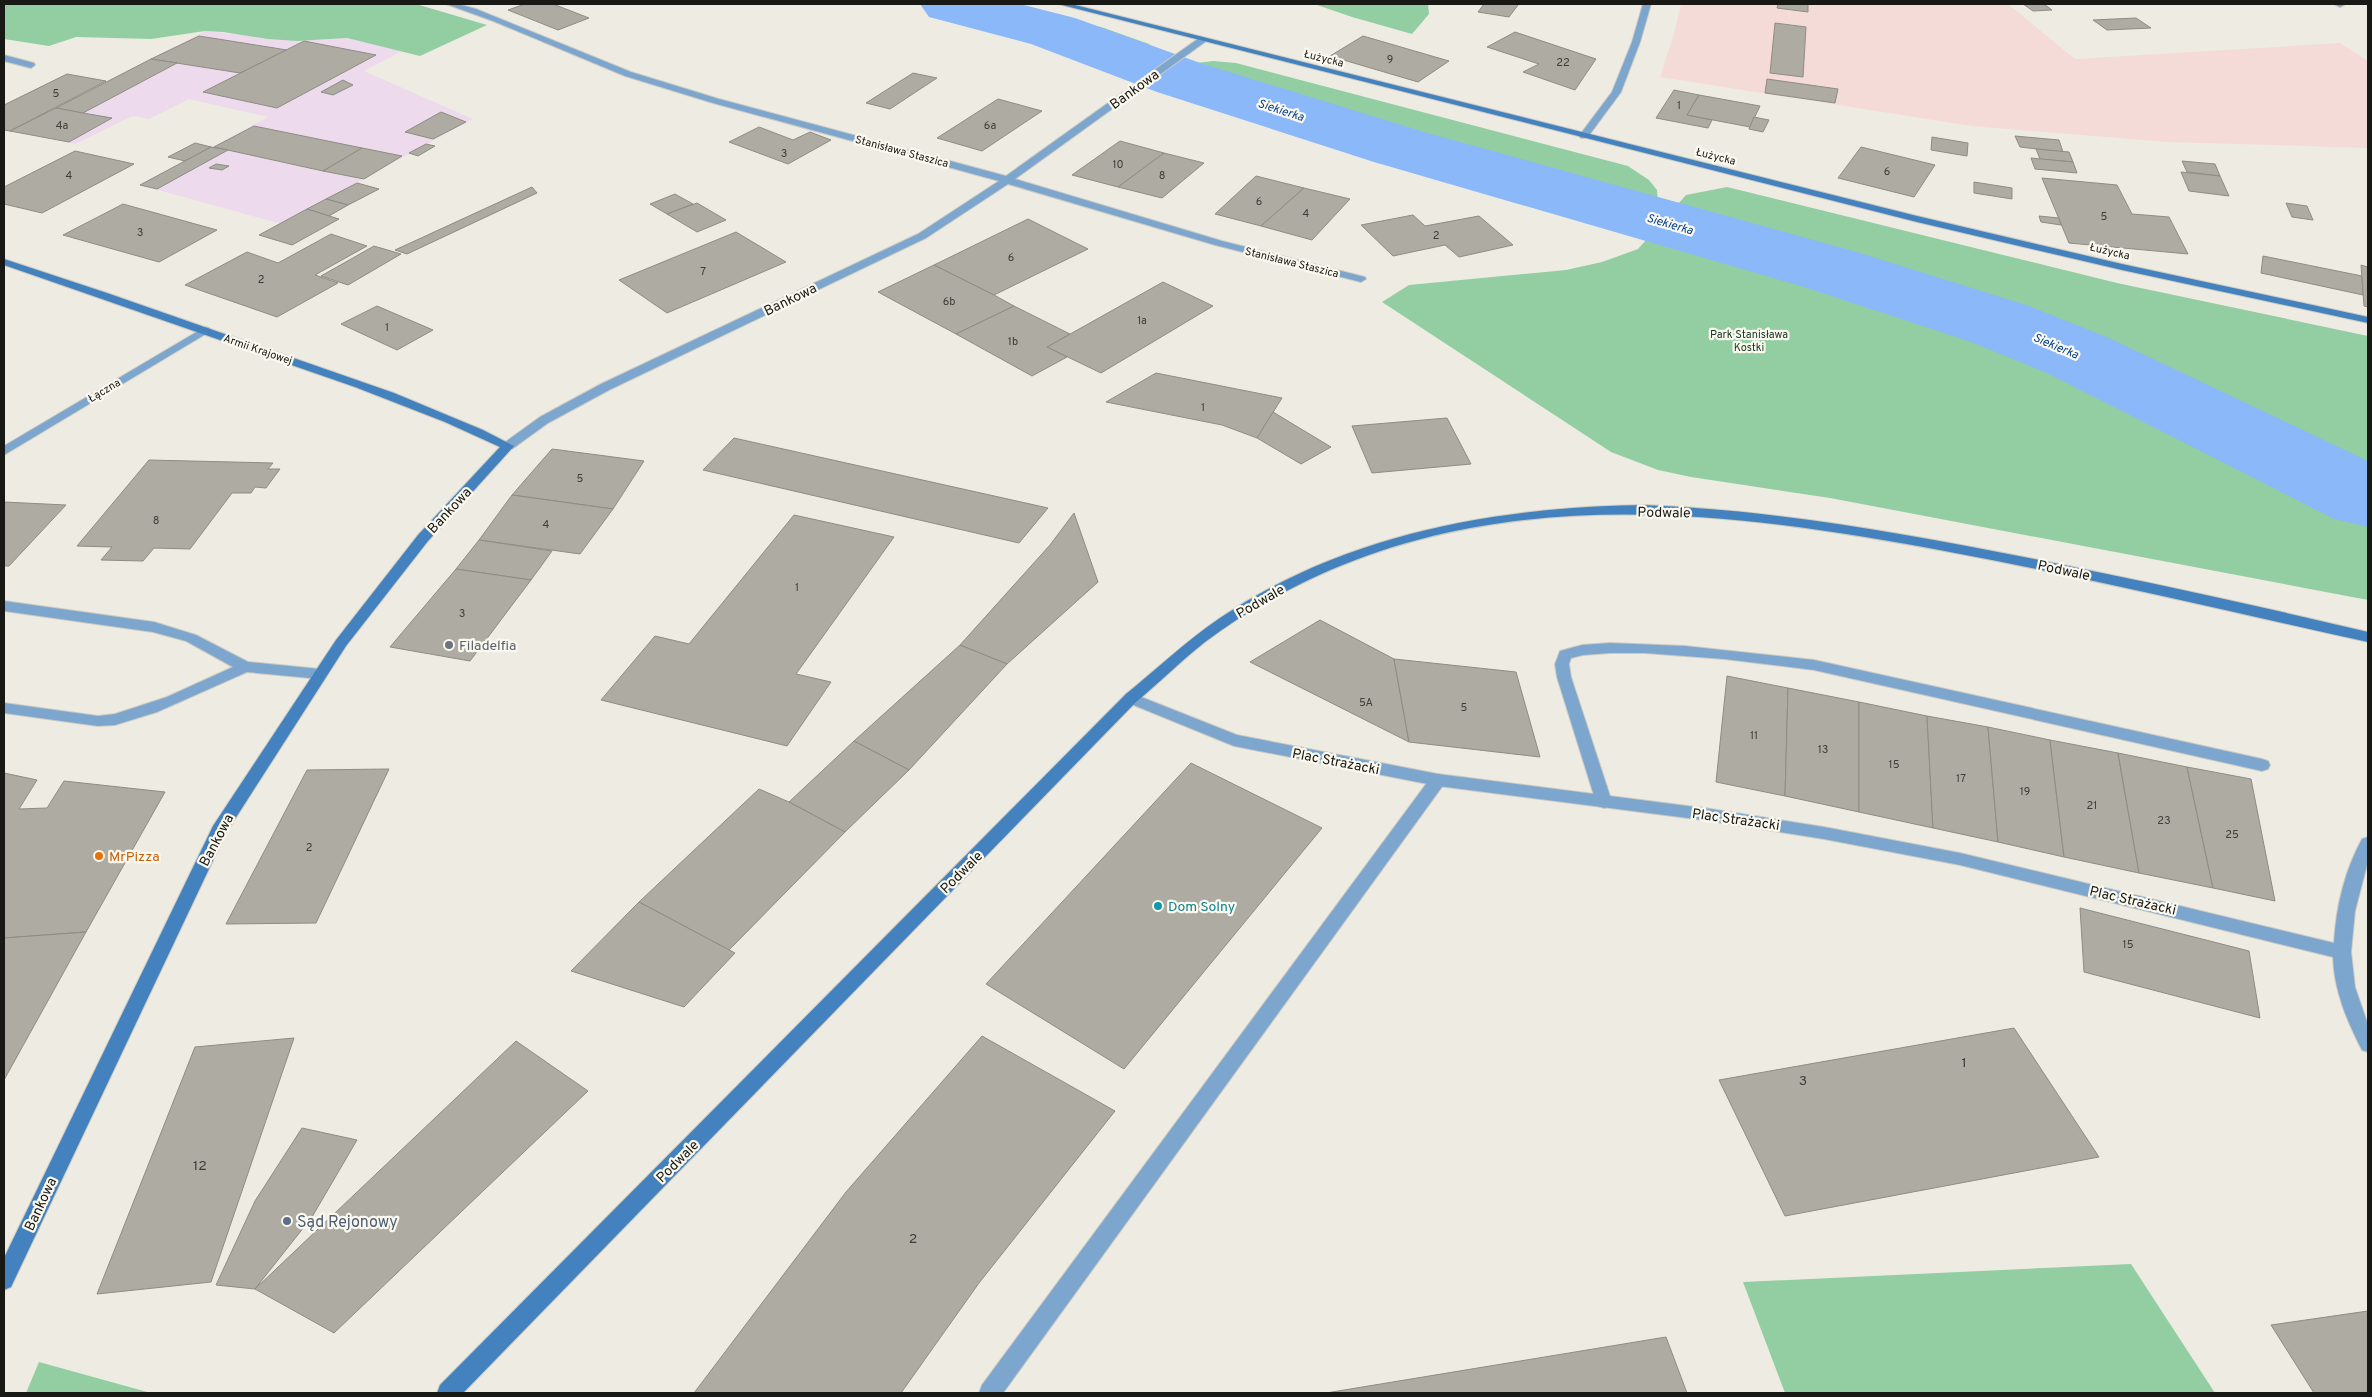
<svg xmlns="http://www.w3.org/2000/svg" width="2372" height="1397" viewBox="0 0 2372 1397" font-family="Overpass,sans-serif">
  <rect width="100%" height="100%" fill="#eeece2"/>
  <path fill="#eddbed" d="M 205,31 L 297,41 L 347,38 L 402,51 L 364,71 L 473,119 L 358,182 L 379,189 L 329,216 L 281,224 L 140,185 L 268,117 L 189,99 L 149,119 L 133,116 L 75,144 L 12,130 Z"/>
  <path fill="#f5dbd8" d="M 1681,4 L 2008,4 L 2075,59 L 2340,43 L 2368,61 L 2368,148 L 2167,142 L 1971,126 L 1660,77 L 1674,34 Z"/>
  <g fill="#92cea2">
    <path d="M 4,4 L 416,4 L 487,25 L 420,56 L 347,38 L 297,41 L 268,39 L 223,32 L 205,31 L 151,39 L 76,37 L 49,46 L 4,39 Z"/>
    <path d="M 973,4 L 1013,4 L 1104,28 L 1149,44 L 1154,50 L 1147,56 L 1063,28 Z"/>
    <path d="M 1314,4 L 1428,4 L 1429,14 L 1412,34 L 1352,17 Z"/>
    <path d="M 1213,61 L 1236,63 L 1628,166 L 1649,180 L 1657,190 L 1658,205 L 1188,69 L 1196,63 Z"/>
    <path d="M 1727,187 L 2117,283 L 2368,336 L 2368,600 L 1830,498 L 1691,477 L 1658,470 L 1611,452 L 1382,302 L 1409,285 L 1566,270 L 1602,262 L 1638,249 L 1686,195 Z"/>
    <path d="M 2131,1264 L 2215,1393 L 1785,1393 L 1743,1282 Z"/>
    <path d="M 39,1362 L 151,1393 L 26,1393 Z"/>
  </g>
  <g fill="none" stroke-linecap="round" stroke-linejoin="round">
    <path fill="#8ab8f9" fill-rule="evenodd" d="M 920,4 L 1020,4 L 1075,18 L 1203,64 L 1424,132 L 1860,253 L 2029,306 L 2109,338 L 2368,461 L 2368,527 L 2334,519 L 2049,374 L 1971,342 L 1804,287 L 1374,162 L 1157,92 L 1031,44 L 929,17 Z"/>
  </g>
  <g fill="#aeaca2" stroke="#8e8c83">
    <path d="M 525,4 L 553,4 L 589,18 L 558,30 L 508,10 Z"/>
    <path d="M 1484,4 L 1517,4 L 1518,5 L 1509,17 L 1478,12 Z"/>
    <path d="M 1778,4 L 1808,4 L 1808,12 L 1777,8 Z"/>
    <path d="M 2023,4 L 2044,4 L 2052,10 L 2033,11 Z"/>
    <path d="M 2136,18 L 2151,28 L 2107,30 L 2093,20 Z"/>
    <path d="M 1775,23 L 1806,27 L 1803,77 L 1770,73 Z"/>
    <path d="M 1515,32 L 1596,59 L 1575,90 L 1523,72 L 1539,64 L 1487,47 Z"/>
    <path d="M 199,36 L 287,50 L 240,73 L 151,59 Z"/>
    <path d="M 1363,36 L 1449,61 L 1418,82 L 1330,56 Z"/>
    <path d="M 304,41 L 376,55 L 277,108 L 203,92 Z"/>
    <path d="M 151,59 L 177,63 L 83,113 L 56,108 Z"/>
    <path d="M 913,73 L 937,78 L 890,109 L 866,103 Z"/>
    <path d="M 67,74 L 106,81 L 10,131 L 4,130 L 4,105 Z"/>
    <path d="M 1767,79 L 1838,89 L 1835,103 L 1765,93 Z"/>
    <path d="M 343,80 L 353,85 L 333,95 L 321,92 Z"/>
    <path d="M 1674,90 L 1699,95 L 1687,115 L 1712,120 L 1708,128 L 1656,118 Z"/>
    <path d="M 1699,95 L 1760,106 L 1750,127 L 1687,115 Z"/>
    <path d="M 998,99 L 1042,111 L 982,151 L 937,138 Z"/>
    <path d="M 56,108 L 83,113 L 112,118 L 69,142 L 10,131 Z"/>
    <path d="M 441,112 L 466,122 L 433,139 L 405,132 Z"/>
    <path d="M 1754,117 L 1769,120 L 1763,132 L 1749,129 Z"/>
    <path d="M 254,126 L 362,148 L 323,171 L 214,147 Z"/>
    <path d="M 759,127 L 793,140 L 810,132 L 831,140 L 788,164 L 729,142 Z"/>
    <path d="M 2015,136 L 2059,140 L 2063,152 L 2020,147 Z"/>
    <path d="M 1932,137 L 1968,143 L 1967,156 L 1931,150 Z"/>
    <path d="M 1120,141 L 1164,153 L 1118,187 L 1072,175 Z"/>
    <path d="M 195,143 L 211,147 L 185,161 L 168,157 Z"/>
    <path d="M 426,144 L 435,146 L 418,156 L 409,153 Z"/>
    <path d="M 211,147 L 228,150 L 157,189 L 140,185 Z"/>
    <path d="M 1861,147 L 1935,165 L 1914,197 L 1838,178 Z"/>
    <path d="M 362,148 L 402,156 L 364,179 L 323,171 Z"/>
    <path d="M 2036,149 L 2069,152 L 2073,162 L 2040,159 Z"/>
    <path d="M 75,151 L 134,164 L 42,213 L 4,204 L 4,187 Z"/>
    <path d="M 1164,153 L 1204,163 L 1162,198 L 1118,187 Z"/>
    <path d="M 2031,158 L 2073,162 L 2077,173 L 2035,169 Z"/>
    <path d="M 2182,161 L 2215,164 L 2220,176 L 2187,172 Z"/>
    <path d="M 216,164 L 229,166 L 222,170 L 209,168 Z"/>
    <path d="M 2181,172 L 2220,176 L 2229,196 L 2189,191 Z"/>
    <path d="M 1256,176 L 1304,188 L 1261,226 L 1215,214 Z"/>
    <path d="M 2042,178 L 2117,185 L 2132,214 L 2169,217 L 2188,254 L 2069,243 Z"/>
    <path d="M 1974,182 L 2012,188 L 2012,199 L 1974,193 Z"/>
    <path d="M 357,183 L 379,189 L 348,205 L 326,199 Z"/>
    <path d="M 532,187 L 537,193 L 407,254 L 395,250 Z"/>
    <path d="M 1304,188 L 1350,199 L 1312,240 L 1261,226 Z"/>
    <path d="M 675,194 L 693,204 L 667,214 L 650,204 Z"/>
    <path d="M 326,199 L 348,205 L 329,216 L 307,209 Z"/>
    <path d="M 697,203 L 726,220 L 697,232 L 667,214 Z"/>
    <path d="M 2286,203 L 2307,206 L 2313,220 L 2292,217 Z"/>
    <path d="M 123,204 L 217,230 L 159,262 L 63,235 Z"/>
    <path d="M 307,209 L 339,219 L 292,245 L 259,235 Z"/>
    <path d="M 1413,215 L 1425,226 L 1479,216 L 1513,245 L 1459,257 L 1445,245 L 1393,256 L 1361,225 Z"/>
    <path d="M 2039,216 L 2059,218 L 2061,225 L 2041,222 Z"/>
    <path d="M 1028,219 L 1088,249 L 994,295 L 934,265 Z"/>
    <path d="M 736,232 L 786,262 L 667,313 L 619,280 Z"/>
    <path d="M 331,234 L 367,246 L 315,275 L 338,283 L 277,317 L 185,285 L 247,252 L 278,263 Z"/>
    <path d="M 374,246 L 401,254 L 348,285 L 321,276 Z"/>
    <path d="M 2263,256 L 2362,276 L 2363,295 L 2261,273 Z"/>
    <path d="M 934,265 L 994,295 L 1014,306 L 956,334 L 878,292 Z"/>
    <path d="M 2361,265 L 2368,267 L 2368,307 L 2364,306 Z"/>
    <path d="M 1163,282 L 1213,306 L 1101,373 L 1047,347 Z"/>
    <path d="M 377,306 L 433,330 L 397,350 L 341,324 Z"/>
    <path d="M 1014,306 L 1070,334 L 1047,347 L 1067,357 L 1032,376 L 956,334 Z"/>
    <path d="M 1156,373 L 1282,398 L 1257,438 L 1222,425 L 1106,402 Z"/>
    <path d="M 1273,412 L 1331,447 L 1301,464 L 1257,438 Z"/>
    <path d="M 1447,418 L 1471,464 L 1372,473 L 1352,426 Z"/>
    <path d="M 734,438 L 1048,508 L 1019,543 L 703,470 Z"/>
    <path d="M 552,449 L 644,461 L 613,509 L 512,495 Z"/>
    <path d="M 149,460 L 273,463 L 268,469 L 280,469 L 266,488 L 255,487 L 251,493 L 232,493 L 190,549 L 154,548 L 143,561 L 101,560 L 112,547 L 77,546 Z"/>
    <path d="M 512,495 L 613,509 L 580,554 L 479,540 Z"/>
    <path d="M 4,502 L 66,505 L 9,566 L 4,566 Z"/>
    <path d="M 1074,513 L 1098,582 L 1007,664 L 960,645 L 1050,545 Z"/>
    <path d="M 794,515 L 894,537 L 796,674 L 831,682 L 787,746 L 601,700 L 655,636 L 689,644 Z"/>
    <path d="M 479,540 L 552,551 L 531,580 L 456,569 Z"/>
    <path d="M 456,569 L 531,580 L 470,661 L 390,647 Z"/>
    <path d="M 1320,620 L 1394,659 L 1409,742 L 1250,662 Z"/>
    <path d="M 960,645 L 1007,664 L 909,770 L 854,741 Z"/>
    <path d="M 1394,659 L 1516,672 L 1540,757 L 1409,742 Z"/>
    <path d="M 1727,676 L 1788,688 L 1785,796 L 1716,782 Z"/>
    <path d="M 1788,688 L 1859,702 L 1859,812 L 1785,796 Z"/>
    <path d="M 1859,702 L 1927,716 L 1933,828 L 1859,812 Z"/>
    <path d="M 1927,716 L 1988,727 L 1998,842 L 1933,828 Z"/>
    <path d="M 1988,727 L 2050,740 L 2064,857 L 1998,842 Z"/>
    <path d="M 2050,740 L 2118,753 L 2139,873 L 2064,857 Z"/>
    <path d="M 854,741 L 909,770 L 845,832 L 789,802 Z"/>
    <path d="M 2118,753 L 2187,767 L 2213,888 L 2139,873 Z"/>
    <path d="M 1191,763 L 1322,828 L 1124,1069 L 986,984 Z"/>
    <path d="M 2187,767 L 2251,779 L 2275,901 L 2213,888 Z"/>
    <path d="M 389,769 L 316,923 L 226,924 L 307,770 Z"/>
    <path d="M 4,773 L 37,780 L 19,809 L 47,808 L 64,781 L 165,792 L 86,932 L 4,938 Z"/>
    <path d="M 759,789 L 789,802 L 845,832 L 729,950 L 639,902 Z"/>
    <path d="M 639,902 L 735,953 L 684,1007 L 571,971 Z"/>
    <path d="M 2080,908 L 2249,951 L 2260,1018 L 2084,972 Z"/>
    <path d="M 86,932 L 4,1080 L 4,938 Z"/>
    <path d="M 2014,1028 L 2099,1157 L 1785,1216 L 1719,1080 Z"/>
    <path d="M 982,1036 L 1115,1111 L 979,1283 L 901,1393 L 694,1393 L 846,1192 Z"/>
    <path d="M 294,1038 L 211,1282 L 97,1294 L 195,1047 Z"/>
    <path d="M 516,1041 L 588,1091 L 334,1333 L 255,1289 Z"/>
    <path d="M 302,1128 L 357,1140 L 312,1217 L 255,1289 L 216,1285 L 255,1201 Z"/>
    <path d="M 2368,1311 L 2368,1393 L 2314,1393 L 2271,1325 Z"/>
    <path d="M 1666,1337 L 1687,1393 L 1326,1393 Z"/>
  </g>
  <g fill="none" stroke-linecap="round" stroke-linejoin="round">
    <g stroke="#cccac1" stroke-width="2">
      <g id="lane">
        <path d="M 2334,4 L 2343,4 L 2344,5 L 2340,7 Z"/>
        <path d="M 4,55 L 34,63 L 35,65 L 31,68 L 4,61 Z"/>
        <path d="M 4,601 L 154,622 L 196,635 L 248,662 L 320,669 L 325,670 L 327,674 L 325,678 L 320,679 L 247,672 L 157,712 L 115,725 L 98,726 L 4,713 L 4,703 L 98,716 L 115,714 L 167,697 L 233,667 L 186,641 L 153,632 L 4,611 Z"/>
        <path d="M 1610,643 L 1685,646 L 1814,660 L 2262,759 L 2268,761 L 2270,765 L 2268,769 L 2262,771 L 1814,670 L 1724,659 L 1645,653 L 1610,653 L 1583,655 L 1571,658 L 1569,664 L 1571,677 L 1612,802 L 1610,806 L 1604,808 L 1598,806 L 1596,802 L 1557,677 L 1555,664 L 1560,651 L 1582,645 Z"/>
        <path d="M 1438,774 L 1444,776 L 1446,780 L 1444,784 L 1003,1393 L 979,1393 L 982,1385 L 1432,776 Z"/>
      </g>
    </g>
    <g stroke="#cccac1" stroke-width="2">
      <g id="street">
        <path d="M 446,4 L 458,4 L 476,9 L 631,72 L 719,99 L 1006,176 L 1199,38 L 1205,38 L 1205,42 L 1015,179 L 1222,241 L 1365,277 L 1366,279 L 1361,282 L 1215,245 L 1008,184 L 926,238 L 609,390 L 548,423 L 512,449 L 504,449 L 502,446 L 504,443 L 540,417 L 601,384 L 918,234 L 999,181 L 713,103 L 625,76 L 493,21 Z"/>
        <path d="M 1643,4 L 1651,4 L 1640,42 L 1621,92 L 1587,138 L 1581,138 L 1579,136 L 1612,92 L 1632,42 Z"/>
        <path d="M 205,327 L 209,328 L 211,330 L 209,332 L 4,455 L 4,446 Z"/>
        <path d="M 1131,693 L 1237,735 L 1438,774 L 1711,809 L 1824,827 L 1960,853 L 2334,943 C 2336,907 2345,870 2362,839 L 2368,837 L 2368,861 L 2355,911 L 2351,952 L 2355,987 L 2368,1025 L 2368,1052 L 2362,1050 C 2347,1021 2334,990 2333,957 L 1960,865 L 1824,839 L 1711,821 L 1438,786 L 1234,746 L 1126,702 L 1124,698 L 1126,694 Z"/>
      </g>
    </g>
    <g stroke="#cccac1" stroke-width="2">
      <g id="secondary">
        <path d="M 1058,4 L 1071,4 L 1917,216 L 2122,264 L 2368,317 L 2368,323 L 2122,270 L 1917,222 Z"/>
        <path d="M 4,259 L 107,293 L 394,393 L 483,430 L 514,446 L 428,541 L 346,646 L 226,833 L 11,1287 L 4,1290 L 4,1258 L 213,826 L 336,640 L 418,535 L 500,447 L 445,422 L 355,387 L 4,265 Z"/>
        <path d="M 1644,505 C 1774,510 1902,533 2029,558 C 2142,581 2255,605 2368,632 L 2368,642 C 2231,612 2094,579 1955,553 C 1743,513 1520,483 1317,576 C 1278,594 1239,616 1205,642 C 1181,661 1160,682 1136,702 L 463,1393 L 437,1393 L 440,1385 L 1126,694 C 1157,669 1186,641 1220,618 C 1345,534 1495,507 1644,505 Z"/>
      </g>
    </g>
    <use href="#lane" fill="#7da6cf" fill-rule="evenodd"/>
    <use href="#street" fill="#7da6cf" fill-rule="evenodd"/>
    <use href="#secondary" fill="#4382be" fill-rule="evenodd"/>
  </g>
  <circle fill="#6b7280" stroke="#fbf9ef" stroke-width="2" cx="449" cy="645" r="5"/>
  <circle fill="#e8710a" stroke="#fbf9ef" stroke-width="2" cx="99" cy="856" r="5"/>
  <circle fill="#0f9aa8" stroke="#fbf9ef" stroke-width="2" cx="1158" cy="906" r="5"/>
  <circle fill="#5c6f8a" stroke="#fbf9ef" stroke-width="2" cx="287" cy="1221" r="5"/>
  <g text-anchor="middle" stroke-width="4.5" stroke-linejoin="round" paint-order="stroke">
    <g font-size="11" fill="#181814" stroke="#fbf9ef">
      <text transform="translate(1324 58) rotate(14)" y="4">Łużycka</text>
      <text transform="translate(902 151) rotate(15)" y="4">Stanisława Staszica</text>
      <text transform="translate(1716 156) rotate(14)" y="4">Łużycka</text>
      <text transform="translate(2110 251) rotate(13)" y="4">Łużycka</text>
      <text transform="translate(1292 262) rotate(14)" y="4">Stanisława Staszica</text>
      <text transform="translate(258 349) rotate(19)" y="4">Armii Krajowej</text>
      <text transform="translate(104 390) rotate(-31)" y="4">Łączna</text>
    </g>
    <g font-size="11" fill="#3e3d38">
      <text x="1390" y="63">9</text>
      <text x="1563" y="66">22</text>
      <text x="56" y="97">5</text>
      <text x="1679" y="109">1</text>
      <text x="62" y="129">4a</text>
      <text x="990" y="129">6a</text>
      <text x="784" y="157">3</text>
      <text x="1118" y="168">10</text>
      <text x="1887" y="175">6</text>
      <text x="69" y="179">4</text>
      <text x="1162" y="179">8</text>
      <text x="1259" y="205">6</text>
      <text x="1306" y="217">4</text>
      <text x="2104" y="220">5</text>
      <text x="140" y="236">3</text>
      <text x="1436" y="239">2</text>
      <text x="1011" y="261">6</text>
      <text x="703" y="275">7</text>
      <text x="261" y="283">2</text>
      <text x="949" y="305">6b</text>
      <text x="1142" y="324">1a</text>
      <text x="387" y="331">1</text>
      <text x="1013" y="345">1b</text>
      <text x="1203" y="411">1</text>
      <text x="580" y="482">5</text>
      <text x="156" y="524">8</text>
      <text x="546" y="528">4</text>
      <text x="797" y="591">1</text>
      <text x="462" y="617">3</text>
      <text x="1366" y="706">5A</text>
      <text x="1464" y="711">5</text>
      <text x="1754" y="739">11</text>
      <text x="1823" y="753">13</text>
      <text x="1894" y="768">15</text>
      <text x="1961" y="782">17</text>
      <text x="2025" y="795">19</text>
      <text x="2092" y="809">21</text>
      <text x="2164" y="824">23</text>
      <text x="2232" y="838">25</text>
      <text x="309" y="851">2</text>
      <text x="2128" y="948">15</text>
    </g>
    <g font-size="11" fill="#14341e" stroke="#fbf9ef">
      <text x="1749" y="338">Park Stanisława<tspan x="1749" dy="13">Kostki</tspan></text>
    </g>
    <g font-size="12" font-style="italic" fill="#003e87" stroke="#fbf9ef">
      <text transform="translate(1281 110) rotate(18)" y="4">Siekierka</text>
      <text transform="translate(1670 224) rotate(16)" y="4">Siekierka</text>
      <text transform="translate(2056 346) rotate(23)" y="4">Siekierka</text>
    </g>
    <g font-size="14" fill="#181814" stroke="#fbf9ef">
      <text transform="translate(1134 89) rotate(-36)" y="5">Bankowa</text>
      <text transform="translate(790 299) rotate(-26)" y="5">Bankowa</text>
      <text transform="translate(449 510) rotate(-47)" y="5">Bankowa</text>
      <text transform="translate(1664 512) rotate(1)" y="5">Podwale</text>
      <text transform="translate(2064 570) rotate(12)" y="5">Podwale</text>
      <text transform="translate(1260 601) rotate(-30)" y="5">Podwale</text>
      <text transform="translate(1336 761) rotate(11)" y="5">Plac Strażacki</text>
      <text transform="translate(1736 819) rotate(8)" y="5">Plac Strażacki</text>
      <text transform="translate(216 840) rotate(-62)" y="5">Bankowa</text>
      <text transform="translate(961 872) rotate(-45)" y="5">Podwale</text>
      <text transform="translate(2133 900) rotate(13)" y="5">Plac Strażacki</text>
      <text transform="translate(677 1161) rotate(-45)" y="5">Podwale</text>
      <text transform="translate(40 1204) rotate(-65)" y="5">Bankowa</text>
    </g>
    <g font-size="14" fill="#5b616d" stroke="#fbf9ef" text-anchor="start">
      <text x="459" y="650">Filadelfia</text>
    </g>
    <g font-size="14" fill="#c56008" stroke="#fbf9ef" text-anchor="start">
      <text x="109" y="861">MrPizza</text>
    </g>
    <g font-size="14" fill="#0d838f" stroke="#fbf9ef" text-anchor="start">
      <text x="1168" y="911">Dom Solny</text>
    </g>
    <g font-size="14" fill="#3e3d38">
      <text x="1964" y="1067">1</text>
      <text x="1803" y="1085">3</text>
      <text x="200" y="1170">12</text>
      <text x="913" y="1243">2</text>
    </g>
    <g font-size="16" fill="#4e5e75" stroke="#fbf9ef" text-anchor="start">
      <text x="297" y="1227">Sąd Rejonowy</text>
    </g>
  </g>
  <rect width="2372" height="1397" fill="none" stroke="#181814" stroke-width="10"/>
</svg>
